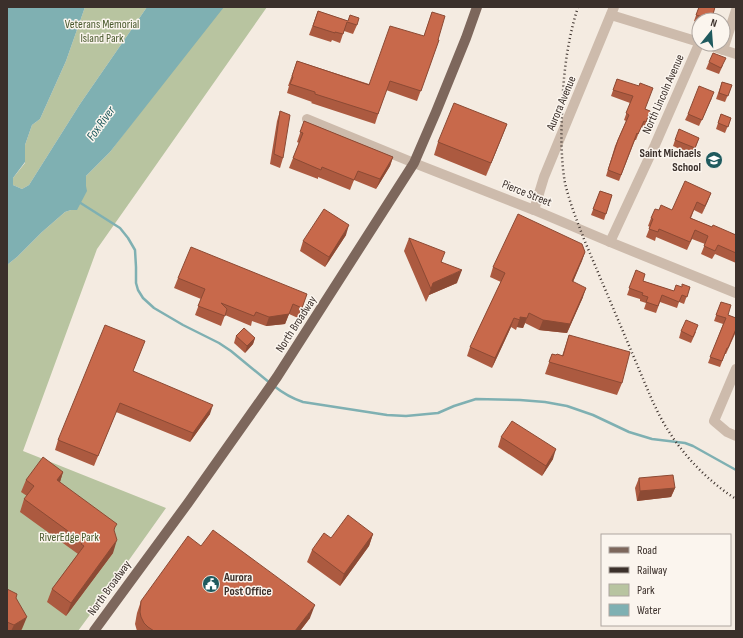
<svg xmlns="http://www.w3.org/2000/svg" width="743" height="638" viewBox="0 0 743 638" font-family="'Sofia Sans Condensed',sans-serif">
  <rect width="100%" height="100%" fill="#f4ebe1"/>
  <g fill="#b8c4a0">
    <path d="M 85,7 L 147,7 L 80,104 L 29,185 L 22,189 L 13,185 L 13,178 L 25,163 L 25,145 L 32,125 L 40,119 L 66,61 Z"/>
    <path d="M 220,7 L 267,7 L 97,249 L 23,451 L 166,508 L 92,612 L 78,631 L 7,631 L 7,265 L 17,257 L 42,232 L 65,212 L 71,210 L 86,186 L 86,176 L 110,152 Z"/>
  </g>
  <path fill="#7fb0b2" d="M 7,7 L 85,7 L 66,61 L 40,119 L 32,125 L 25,145 L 25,162 L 13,178 L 13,185 L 22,189 L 29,185 L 80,104 L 147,7 L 224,7 L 110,152 L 86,176 L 86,186 L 87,191 L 77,210 L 71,210 L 65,212 L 42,232 L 17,257 L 7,265 Z"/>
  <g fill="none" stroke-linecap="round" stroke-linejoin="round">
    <g stroke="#7fb0b2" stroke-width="2.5">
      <path d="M 79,202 L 120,228 L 128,238 L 135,250 L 136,267 L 136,283 L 138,290 L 143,298 L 154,308 L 183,325 L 219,343 L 231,351 L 270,383"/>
      <path d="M 274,386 C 284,394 291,398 303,402 L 387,415 L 406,416 L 438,413 L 454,406 L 476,399 L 520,400 L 545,402 L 567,406 L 593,415 L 629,432 L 652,439 L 685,443 L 693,446 L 736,470"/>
    </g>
    <g stroke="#cdbbac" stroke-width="10">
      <path d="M 611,15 L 699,42"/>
      <path d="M 705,44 L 736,54"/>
      <path d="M 723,50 L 736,10"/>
      <path d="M 307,119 L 414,163 L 534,210 L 610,242 L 736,293"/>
      <path d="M 534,210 L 544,177 L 614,7"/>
      <path d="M 610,242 L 655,145 L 699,44"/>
      <path d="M 736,369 L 714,421 L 727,432 L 736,436"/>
    </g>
    <path stroke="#7d675c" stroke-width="10" d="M 94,631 L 188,503 L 277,377 L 414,163 L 436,112 L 466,38 L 477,7"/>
    <path stroke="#3b302b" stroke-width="2.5" stroke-dasharray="1 3" stroke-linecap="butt" d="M 578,7 C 567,41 563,77 562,113 C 561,136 561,160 565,183 C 570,204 578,224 586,244 L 652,400 C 655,406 658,413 662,420 C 679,451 706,480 736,499"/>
  </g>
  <g fill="#ac5a40">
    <path d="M 699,7 L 715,7 L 711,20 L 699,20 L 699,23 L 694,21 Z"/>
    <path d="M 318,11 L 348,21 L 357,25 L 353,34 L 344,31 L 340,43 L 332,40 L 331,42 L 309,35 Z"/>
    <path d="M 432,12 L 438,40 L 439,40 L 417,101 L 386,90 L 375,124 L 311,103 L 312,102 L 287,93 L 289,86 L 288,86 L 297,61 L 369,84 L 424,36 Z"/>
    <path d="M 709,62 L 723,65 L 719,74 L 706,69 Z"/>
    <path d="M 617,79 L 645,109 L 650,111 L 644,128 L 641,127 L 636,140 L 635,140 L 619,181 L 606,176 L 615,146 L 626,121 L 624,120 L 630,103 L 611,96 Z"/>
    <path d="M 722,82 L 732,85 L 725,102 L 716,99 Z"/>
    <path d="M 712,98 L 699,126 L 685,120 L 688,114 Z"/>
    <path d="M 280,111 L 283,158 L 280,168 L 270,164 L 277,121 Z"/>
    <path d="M 721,114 L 731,118 L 725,133 L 716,129 Z"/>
    <path d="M 304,121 L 393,157 L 390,166 L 376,189 L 354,180 L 350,190 L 318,177 L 318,179 L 289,168 L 299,143 L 297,142 Z"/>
    <path d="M 507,124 L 486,176 L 434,155 L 438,142 Z"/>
    <path d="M 699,138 L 693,155 L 673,146 L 675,140 Z"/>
    <path d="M 600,191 L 612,195 L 604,220 L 591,215 Z"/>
    <path d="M 711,193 L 702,214 L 694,210 L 691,218 L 712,227 L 736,235 L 736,263 L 715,254 L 712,259 L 701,254 L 705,244 L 692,239 L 687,250 L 656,237 L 655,241 L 646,237 L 650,227 L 648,226 L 651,218 L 659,210 L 672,210 Z"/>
    <path d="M 346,235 L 325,267 L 300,251 L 303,241 Z"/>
    <path d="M 409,238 L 442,262 L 457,283 L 429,295 L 426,302 L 404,251 Z"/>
    <path d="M 585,252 L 573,282 L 583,297 L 567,333 L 539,330 L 525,323 L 523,328 L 517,327 L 516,330 L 511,327 L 492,368 L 467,356 L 470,347 L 501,282 L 490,277 L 493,267 Z"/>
    <path d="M 636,270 L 643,281 L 674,291 L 682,287 L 690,287 L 684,304 L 679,302 L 677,308 L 660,302 L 656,313 L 644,309 L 646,303 L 640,301 L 640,299 L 627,295 Z"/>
    <path d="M 178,278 L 307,294 L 298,318 L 289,314 L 285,324 L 266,326 L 252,321 L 251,326 L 225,315 L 221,326 L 195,315 L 201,299 L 174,288 Z"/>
    <path d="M 721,302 L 728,315 L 736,318 L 736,334 L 735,334 L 726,354 L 725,354 L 720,367 L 708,363 L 723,324 L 714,321 Z"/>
    <path d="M 681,331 L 696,332 L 691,343 L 679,338 Z"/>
    <path d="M 569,335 L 622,383 L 617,395 L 545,374 L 552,354 L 556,355 L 562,356 Z"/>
    <path d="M 236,336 L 255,338 L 253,344 L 245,353 L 234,343 Z"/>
    <path d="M 141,351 L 133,371 L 210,414 L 190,442 L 116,412 L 94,466 L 55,450 L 58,440 Z"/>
    <path d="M 501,437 L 553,459 L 542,476 L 498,447 Z"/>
    <path d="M 63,472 L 60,482 L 114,530 L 113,553 L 66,616 L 47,602 L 52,589 L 78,554 L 20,512 L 24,499 L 27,496 L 21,492 L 26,480 Z"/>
    <path d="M 639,478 L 675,488 L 671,497 L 637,501 L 635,488 Z"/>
    <path d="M 373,534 L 369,546 L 340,586 L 307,562 L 312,550 L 331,538 Z"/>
    <path d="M 201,546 L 310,618 L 300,631 L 137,631 L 135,624 L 137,613 L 141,601 Z"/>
    <path d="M 7,589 L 16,598 L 22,629 L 20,631 L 7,631 Z"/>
  </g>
  <g fill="#8c4a34">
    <path d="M 507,124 L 502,137 L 486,176 L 491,163 Z"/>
    <path d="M 393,157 L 390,166 L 376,189 L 380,179 Z"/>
    <path d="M 711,193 L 708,201 L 702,214 L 705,206 Z"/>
    <path d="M 349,225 L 346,235 L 325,267 L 329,257 Z"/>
    <path d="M 585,252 L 582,261 L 569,291 L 572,281 Z"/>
    <path d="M 462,270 L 457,283 L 429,295 L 426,302 L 433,283 Z"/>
    <path d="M 586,288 L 583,297 L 567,333 L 539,330 L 543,320 Z"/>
    <path d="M 293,304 L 285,324 L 266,326 L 269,317 Z"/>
    <path d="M 529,313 L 523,328 L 517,327 L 520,317 Z"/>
    <path d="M 514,318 L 511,327 L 492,368 L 495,358 Z"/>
    <path d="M 255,338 L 253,344 L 245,353 L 247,346 Z"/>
    <path d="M 213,405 L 210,414 L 190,442 L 193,433 Z"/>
    <path d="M 556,449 L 553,459 L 542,476 L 546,466 Z"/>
    <path d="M 63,472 L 59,485 L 57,480 Z"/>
    <path d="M 675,488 L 671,497 L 637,501 L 640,491 Z"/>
    <path d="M 373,534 L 369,546 L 340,586 L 344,574 Z"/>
    <path d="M 117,540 L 113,553 L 66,616 L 71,603 Z"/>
    <path d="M 315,605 L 310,618 L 300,631 L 295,631 Z"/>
    <path d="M 27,617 L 22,629 L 20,631 L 11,631 L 14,625 Z"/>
  </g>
  <g fill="#c8694b" stroke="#8c4a34">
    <path d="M 699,7 L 715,7 L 712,18 L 704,15 L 703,17 L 696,15 Z"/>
    <path d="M 318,11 L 348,21 L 350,15 L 359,18 L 357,25 L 347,22 L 343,34 L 335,32 L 335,33 L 313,26 Z"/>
    <path d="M 432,12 L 445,16 L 438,40 L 439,40 L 421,91 L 390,81 L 378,114 L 315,94 L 315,92 L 290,84 L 293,77 L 292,76 L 297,61 L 369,85 L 390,26 L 424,36 Z"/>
    <path d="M 713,53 L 726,58 L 721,68 L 709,62 Z"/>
    <path d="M 617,79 L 639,86 L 640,83 L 653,88 L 645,109 L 650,111 L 646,122 L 644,121 L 638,134 L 637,133 L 621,175 L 608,170 L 618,140 L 629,115 L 626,113 L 633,96 L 613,90 Z"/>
    <path d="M 722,82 L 732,85 L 728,96 L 719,93 Z"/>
    <path d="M 699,86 L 714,92 L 702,120 L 688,114 Z"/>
    <path d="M 454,103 L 507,124 L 491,163 L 438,142 Z"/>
    <path d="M 280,111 L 290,115 L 283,158 L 274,154 Z"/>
    <path d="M 721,114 L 731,118 L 728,127 L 718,123 Z"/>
    <path d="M 304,121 L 393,157 L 380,179 L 358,171 L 354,180 L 322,167 L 321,170 L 293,158 L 303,133 L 300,132 Z"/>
    <path d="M 679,129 L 699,138 L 695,148 L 675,140 Z"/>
    <path d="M 685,181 L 711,193 L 705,206 L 697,202 L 690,218 L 712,227 L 713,225 L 736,235 L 736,253 L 718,245 L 715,251 L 704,246 L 708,236 L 695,230 L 690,242 L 659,229 L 658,232 L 649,229 L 653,219 L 651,218 L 655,209 L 659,210 L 661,205 L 672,210 Z"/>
    <path d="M 600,191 L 612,195 L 606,214 L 593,209 Z"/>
    <path d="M 324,209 L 349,225 L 329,257 L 303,241 Z"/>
    <path d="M 518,214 L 582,244 L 585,252 L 572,281 L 586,288 L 570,324 L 543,320 L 529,313 L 527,318 L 520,317 L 520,320 L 514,318 L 495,358 L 470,347 L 505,273 L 493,267 Z"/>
    <path d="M 409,238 L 445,252 L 441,262 L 462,270 L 433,283 L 431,289 Z"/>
    <path d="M 191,247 L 307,294 L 302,308 L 293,304 L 289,314 L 269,317 L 256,312 L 254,316 L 221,303 L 227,309 L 225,316 L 198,306 L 205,289 L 178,278 Z"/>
    <path d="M 636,270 L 645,274 L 643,281 L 674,291 L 676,285 L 682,287 L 682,284 L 690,287 L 687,297 L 682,295 L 679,302 L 662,295 L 658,306 L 646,302 L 648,297 L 642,295 L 643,293 L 629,288 Z"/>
    <path d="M 721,302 L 731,305 L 728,315 L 736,318 L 736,329 L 728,348 L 727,348 L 722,361 L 710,357 L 726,318 L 716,315 Z"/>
    <path d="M 686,320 L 698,325 L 693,337 L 681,331 Z"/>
    <path d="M 105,325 L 145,341 L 133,371 L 213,405 L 193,433 L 120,403 L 98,456 L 58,440 Z"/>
    <path d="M 244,328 L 255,338 L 247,346 L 236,336 Z"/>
    <path d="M 569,335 L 630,352 L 622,383 L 549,362 L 552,354 L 556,355 L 557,354 L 563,356 Z"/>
    <path d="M 512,421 L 556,449 L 546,466 L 501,437 Z"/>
    <path d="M 43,457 L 63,472 L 57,480 L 117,524 L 115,527 L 114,530 L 117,540 L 71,603 L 52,589 L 84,546 L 81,544 L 83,542 L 24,499 L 34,486 L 26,480 Z"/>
    <path d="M 673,475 L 675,488 L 640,491 L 639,478 Z"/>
    <path d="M 348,515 L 373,534 L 344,574 L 312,550 L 324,533 L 331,538 Z"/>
    <path d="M 213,530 L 315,605 L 295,631 L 154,631 L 148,627 L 144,623 L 141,617 L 140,612 L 141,601 L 188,536 L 201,546 Z"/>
    <path d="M 7,589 L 17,594 L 16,598 L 27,617 L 14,625 L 7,622 Z"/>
  </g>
  <defs>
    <g id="school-disc" transform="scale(0.9)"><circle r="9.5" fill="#1f5a5e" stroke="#fbf5ee"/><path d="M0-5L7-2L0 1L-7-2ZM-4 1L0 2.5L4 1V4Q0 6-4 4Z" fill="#fff"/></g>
    <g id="civic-disc" transform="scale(0.9)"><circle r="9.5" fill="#1f5a5e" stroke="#fbf5ee"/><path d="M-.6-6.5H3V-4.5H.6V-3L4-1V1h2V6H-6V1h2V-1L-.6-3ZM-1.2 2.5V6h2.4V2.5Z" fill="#fff"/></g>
  </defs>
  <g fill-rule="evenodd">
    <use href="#school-disc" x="714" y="160"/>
    <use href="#civic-disc" x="211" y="584"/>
  </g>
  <g text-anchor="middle" stroke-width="3" stroke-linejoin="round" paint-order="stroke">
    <g font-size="12" fill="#4a5a2e" stroke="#fbf5ee">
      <text x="102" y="28">Veterans Memorial<tspan x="102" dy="14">Island Park</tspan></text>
      <text x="69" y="541">RiverEdge Park</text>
    </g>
    <g font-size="12" fill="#3b302b" stroke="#fbf5ee">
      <text transform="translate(663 94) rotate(-66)" y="4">North Lincoln Avenue</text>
      <text transform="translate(561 103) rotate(-67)" y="4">Aurora Avenue</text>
      <text transform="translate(527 193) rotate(22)" y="4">Pierce Street</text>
      <text transform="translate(296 324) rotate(-57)" y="4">North Broadway</text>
      <text transform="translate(109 588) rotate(-54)" y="4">North Broadway</text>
    </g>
    <g font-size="12" font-weight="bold" fill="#3b302b" stroke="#fbf5ee" text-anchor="end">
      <text x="701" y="157">Saint Michaels<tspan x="701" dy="14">School</tspan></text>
      <text x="224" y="581" text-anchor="start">Aurora<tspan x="224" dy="14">Post Office</tspan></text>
    </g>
    <g font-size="13" font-style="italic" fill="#1f5a5e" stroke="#fbf5ee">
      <text transform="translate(100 123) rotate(-54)" y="5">Fox River</text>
    </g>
  </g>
  <rect width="743" height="638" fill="none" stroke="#3b302b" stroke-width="16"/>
  <rect x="601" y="534" width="130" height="92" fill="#fbf5ee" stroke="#aea6a0"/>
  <rect x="609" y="547" width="20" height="6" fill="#7d675c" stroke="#aea6a0"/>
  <text x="637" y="554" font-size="12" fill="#3b302b">Road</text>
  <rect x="609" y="567" width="20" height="6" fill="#3b302b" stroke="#aea6a0"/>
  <text x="637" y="574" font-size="12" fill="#3b302b">Railway</text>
  <rect x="609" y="584" width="20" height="12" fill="#b8c4a0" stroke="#aea6a0"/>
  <text x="637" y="594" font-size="12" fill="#3b302b">Park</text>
  <rect x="609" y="604" width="20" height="12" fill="#7fb0b2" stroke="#aea6a0"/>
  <text x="637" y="614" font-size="12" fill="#3b302b">Water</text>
  <g transform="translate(711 32) rotate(17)"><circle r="19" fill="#fbf5ee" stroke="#aea6a0"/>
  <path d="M0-3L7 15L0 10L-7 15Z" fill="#1f5a5e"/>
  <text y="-6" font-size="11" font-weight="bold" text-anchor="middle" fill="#3b302b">N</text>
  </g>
</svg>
